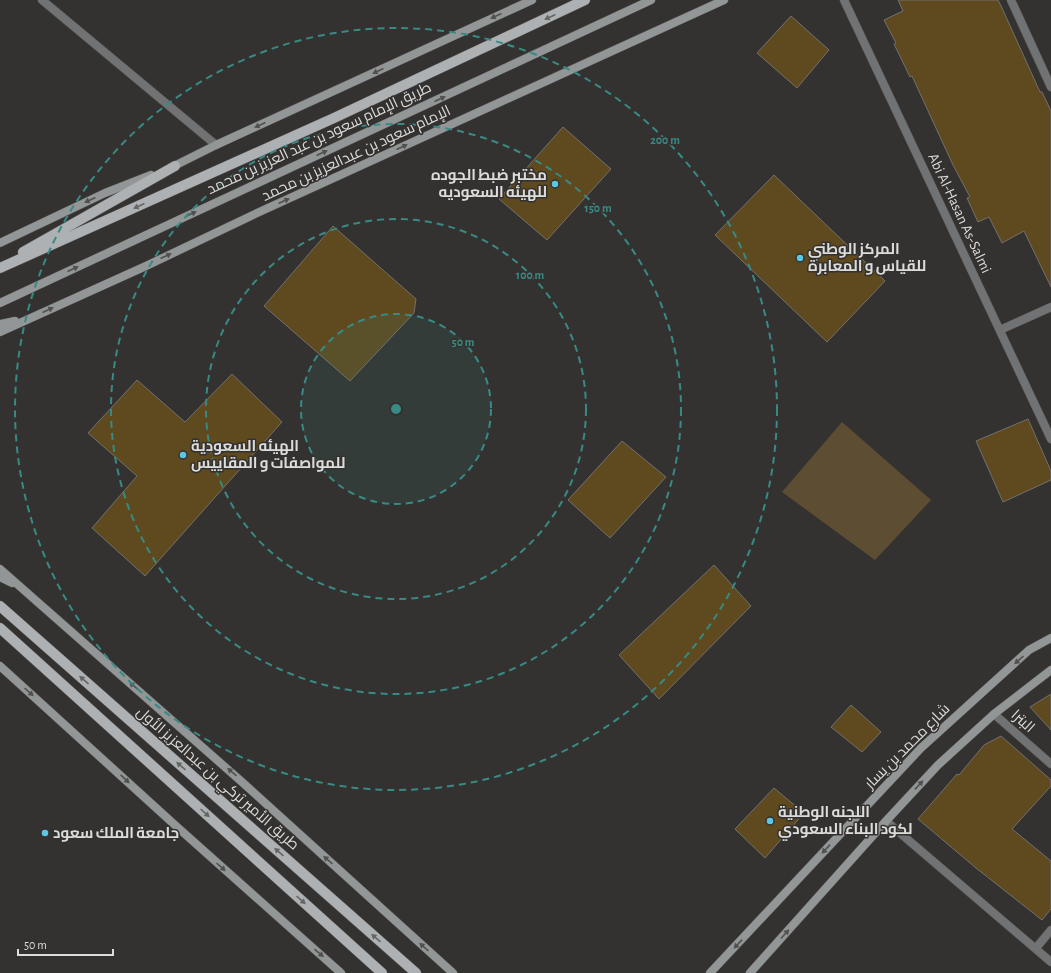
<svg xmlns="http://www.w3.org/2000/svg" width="1051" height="973" viewBox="0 0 1051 973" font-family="'Alegreya Sans',Cairo,sans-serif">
  <rect width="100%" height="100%" fill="#343230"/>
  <path fill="#5d4e33" d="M 842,422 L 931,500 L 875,560 L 782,492 Z"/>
  <g fill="#5f491e" stroke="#73716e">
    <path d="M 898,0 L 998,0 L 1002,8 L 1040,92 L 1042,92 L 1051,111 L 1051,287 L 1024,231 L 1002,243 L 989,217 L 978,222 L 967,198 L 970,197 L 953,165 L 912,76 L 910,77 L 894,44 L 896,43 L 884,20 L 903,11 Z"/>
    <path d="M 791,16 L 829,50 L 797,88 L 757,53 Z"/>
    <path d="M 563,127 L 611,169 L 547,240 L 499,199 Z"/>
    <path d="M 774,175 L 885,281 L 827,342 L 715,235 Z"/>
    <path d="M 333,226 L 416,299 L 414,313 L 350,381 L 264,306 Z"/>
    <path d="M 232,374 L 282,422 L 145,576 L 92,528 L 137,476 L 88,433 L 137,380 L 185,422 Z"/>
    <path d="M 1028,419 L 1051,471 L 1051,480 L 1003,502 L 976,441 Z"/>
    <path d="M 622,441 L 666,477 L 610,538 L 568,500 Z"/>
    <path d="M 714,565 L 751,606 L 659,699 L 619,655 Z"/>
    <path d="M 1051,694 L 1051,730 L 1030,707 Z"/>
    <path d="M 851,705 L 881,732 L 862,752 L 831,727 Z"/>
    <path d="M 1001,736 L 1051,780 L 1051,786 L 1012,829 L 1051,861 L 1051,909 L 1042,920 L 976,868 L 918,819 L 957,774 L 959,775 L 984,745 Z"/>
    <path d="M 774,788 L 804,813 L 765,858 L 735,829 Z"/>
  </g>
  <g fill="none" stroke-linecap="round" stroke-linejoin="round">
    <g stroke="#52514f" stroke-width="9">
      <g id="street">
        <path d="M 42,0 L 216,145"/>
        <path d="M 844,0 L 1051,439"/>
        <path d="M 1011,0 L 1051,87"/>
        <path d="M 1000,330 L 1051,307"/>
        <path d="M 994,714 L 1051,764"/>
        <path d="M 886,821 L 1051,962"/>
        <path d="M 1036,948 L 1051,930"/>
      </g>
    </g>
    <g stroke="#52514f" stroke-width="9">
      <g id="secondary">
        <path d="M 170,168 L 216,145 L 532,0"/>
        <path d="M 0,243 L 105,193 L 151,175"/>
        <path d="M 0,303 L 651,0"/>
        <path d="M 0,324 L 15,321"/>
        <path d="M 0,332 L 146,266 L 255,214 L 724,0"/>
        <path d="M 0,569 L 242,782 L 453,973"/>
        <path d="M 0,577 L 12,583"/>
        <path d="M 0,666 L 176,826 L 341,973"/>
        <path d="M 710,973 L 921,748 L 1029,650 L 1051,638"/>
        <path d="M 750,973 L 886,821 L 938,765 L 994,714 L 1051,670"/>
      </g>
    </g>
    <g stroke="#52514f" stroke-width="11">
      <g id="primary">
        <path d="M 23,252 L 175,166"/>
        <path d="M 0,268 L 334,118 L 585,0"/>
        <path d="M 0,606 L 416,973"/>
        <path d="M 0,628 L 382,973"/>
      </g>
    </g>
    <use href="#street" stroke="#717273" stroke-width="8"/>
    <use href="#secondary" stroke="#939697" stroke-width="8"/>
    <use href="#primary" stroke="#aeb1b3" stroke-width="10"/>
  </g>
  <defs><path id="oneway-solid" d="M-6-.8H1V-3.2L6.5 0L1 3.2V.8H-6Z"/></defs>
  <g fill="#50504f">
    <use href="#oneway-solid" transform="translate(496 16) rotate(155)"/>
    <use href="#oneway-solid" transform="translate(378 71) rotate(155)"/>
    <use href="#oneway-solid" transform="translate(440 99) rotate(-25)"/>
    <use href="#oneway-solid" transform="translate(260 125) rotate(155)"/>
    <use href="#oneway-solid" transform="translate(402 147) rotate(-25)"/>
    <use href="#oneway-solid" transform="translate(322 153) rotate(-25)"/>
    <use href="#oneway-solid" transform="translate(90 200) rotate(155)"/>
    <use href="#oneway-solid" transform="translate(284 201) rotate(-25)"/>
    <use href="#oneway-solid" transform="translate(191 214) rotate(-25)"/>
    <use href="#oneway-solid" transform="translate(166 256) rotate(-25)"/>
    <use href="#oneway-solid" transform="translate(73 269) rotate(-25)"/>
    <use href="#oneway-solid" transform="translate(48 310) rotate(-24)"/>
    <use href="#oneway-solid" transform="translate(1019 660) rotate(138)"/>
    <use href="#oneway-solid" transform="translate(134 686) rotate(-139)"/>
    <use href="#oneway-solid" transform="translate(29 692) rotate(42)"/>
    <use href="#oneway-solid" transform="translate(232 772) rotate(-139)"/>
    <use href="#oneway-solid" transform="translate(125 779) rotate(43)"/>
    <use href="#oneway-solid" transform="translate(919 785) rotate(-47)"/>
    <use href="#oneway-solid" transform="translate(826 849) rotate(133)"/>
    <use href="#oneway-solid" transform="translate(328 860) rotate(-138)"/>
    <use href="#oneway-solid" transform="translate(221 867) rotate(42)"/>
    <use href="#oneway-solid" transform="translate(785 934) rotate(-48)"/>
    <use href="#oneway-solid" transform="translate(738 944) rotate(133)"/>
    <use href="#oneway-solid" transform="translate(424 947) rotate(-138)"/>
    <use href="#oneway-solid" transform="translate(319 953) rotate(41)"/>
  </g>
  <g fill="#656564">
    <use href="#oneway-solid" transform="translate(550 17) rotate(155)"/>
    <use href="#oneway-solid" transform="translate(139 206) rotate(156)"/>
    <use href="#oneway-solid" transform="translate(84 680) rotate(-139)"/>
    <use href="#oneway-solid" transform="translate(181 766) rotate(-139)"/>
    <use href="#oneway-solid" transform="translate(205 813) rotate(42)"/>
    <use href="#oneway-solid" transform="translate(279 852) rotate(-139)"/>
    <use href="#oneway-solid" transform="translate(301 900) rotate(42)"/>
    <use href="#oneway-solid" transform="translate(376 938) rotate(-139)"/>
  </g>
  <circle cx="396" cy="409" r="95" fill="#388a84" fill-opacity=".12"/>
  <g fill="none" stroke="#388a84" stroke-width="2" stroke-dasharray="7 5">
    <circle cx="396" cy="409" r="95"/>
    <circle cx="396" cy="409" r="190"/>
    <circle cx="396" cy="409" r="285"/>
    <circle cx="396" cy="409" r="381"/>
  </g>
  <g fill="#5ac8e5" stroke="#343230" stroke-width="1.5">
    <circle cx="555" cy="184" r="4"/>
    <circle cx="800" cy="258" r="4"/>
    <circle cx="183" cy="455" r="4"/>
    <circle cx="770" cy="821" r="4"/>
    <circle cx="45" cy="833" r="4"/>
  </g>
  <g text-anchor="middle" stroke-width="3" stroke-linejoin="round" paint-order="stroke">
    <g font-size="15" fill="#dcdcda" stroke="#343230">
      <text transform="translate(319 138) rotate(-25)" y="5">طريق الإمام سعود بن عبد العزيز بن محمد</text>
      <text transform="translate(356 153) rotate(-25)" y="5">الإمام سعود بن عبدالعزيز بن محمد</text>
      <text transform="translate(960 213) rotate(65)" y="5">Abi Al-Hasan As-Salmi</text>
      <text transform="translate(1023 721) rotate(42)" y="5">البترا</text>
      <text transform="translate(907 746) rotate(-45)" y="5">شارع محمد بن يسار</text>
      <text transform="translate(218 778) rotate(41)" y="5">طريق الأمير تركي بن عبدالعزيز الأول</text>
    </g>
    <g font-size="15" font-weight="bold" fill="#dcdcda" stroke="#343230" text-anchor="start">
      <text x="547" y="180" text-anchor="end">مختبر ضبط الجوده<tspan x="547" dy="17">للهيئه السعوديه</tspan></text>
      <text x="808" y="254">المركز الوطني<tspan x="808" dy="17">للقياس و المعابرة</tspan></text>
      <text x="191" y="451">الهيئه السعودية<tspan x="191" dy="17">للمواصفات و المقاييس</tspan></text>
      <text x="778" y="817">اللجنه الوطنية<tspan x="778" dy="17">لكود البناء السعودي</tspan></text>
      <text x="53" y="838">جامعة الملك سعود</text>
    </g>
  </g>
  <circle cx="396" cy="409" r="6" fill="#388a84" stroke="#343230" stroke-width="2"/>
  <g font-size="12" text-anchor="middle" font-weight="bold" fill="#388a84" stroke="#343230" stroke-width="3" stroke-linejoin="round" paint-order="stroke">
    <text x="665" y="144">200 m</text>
    <text x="598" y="212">150 m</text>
    <text x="530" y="279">100 m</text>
    <text x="463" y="346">50 m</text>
  </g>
  <path d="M18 949v6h95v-6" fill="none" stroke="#dcdcda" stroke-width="2"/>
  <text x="24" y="949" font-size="12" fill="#dcdcda" stroke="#343230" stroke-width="3" paint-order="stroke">50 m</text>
</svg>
